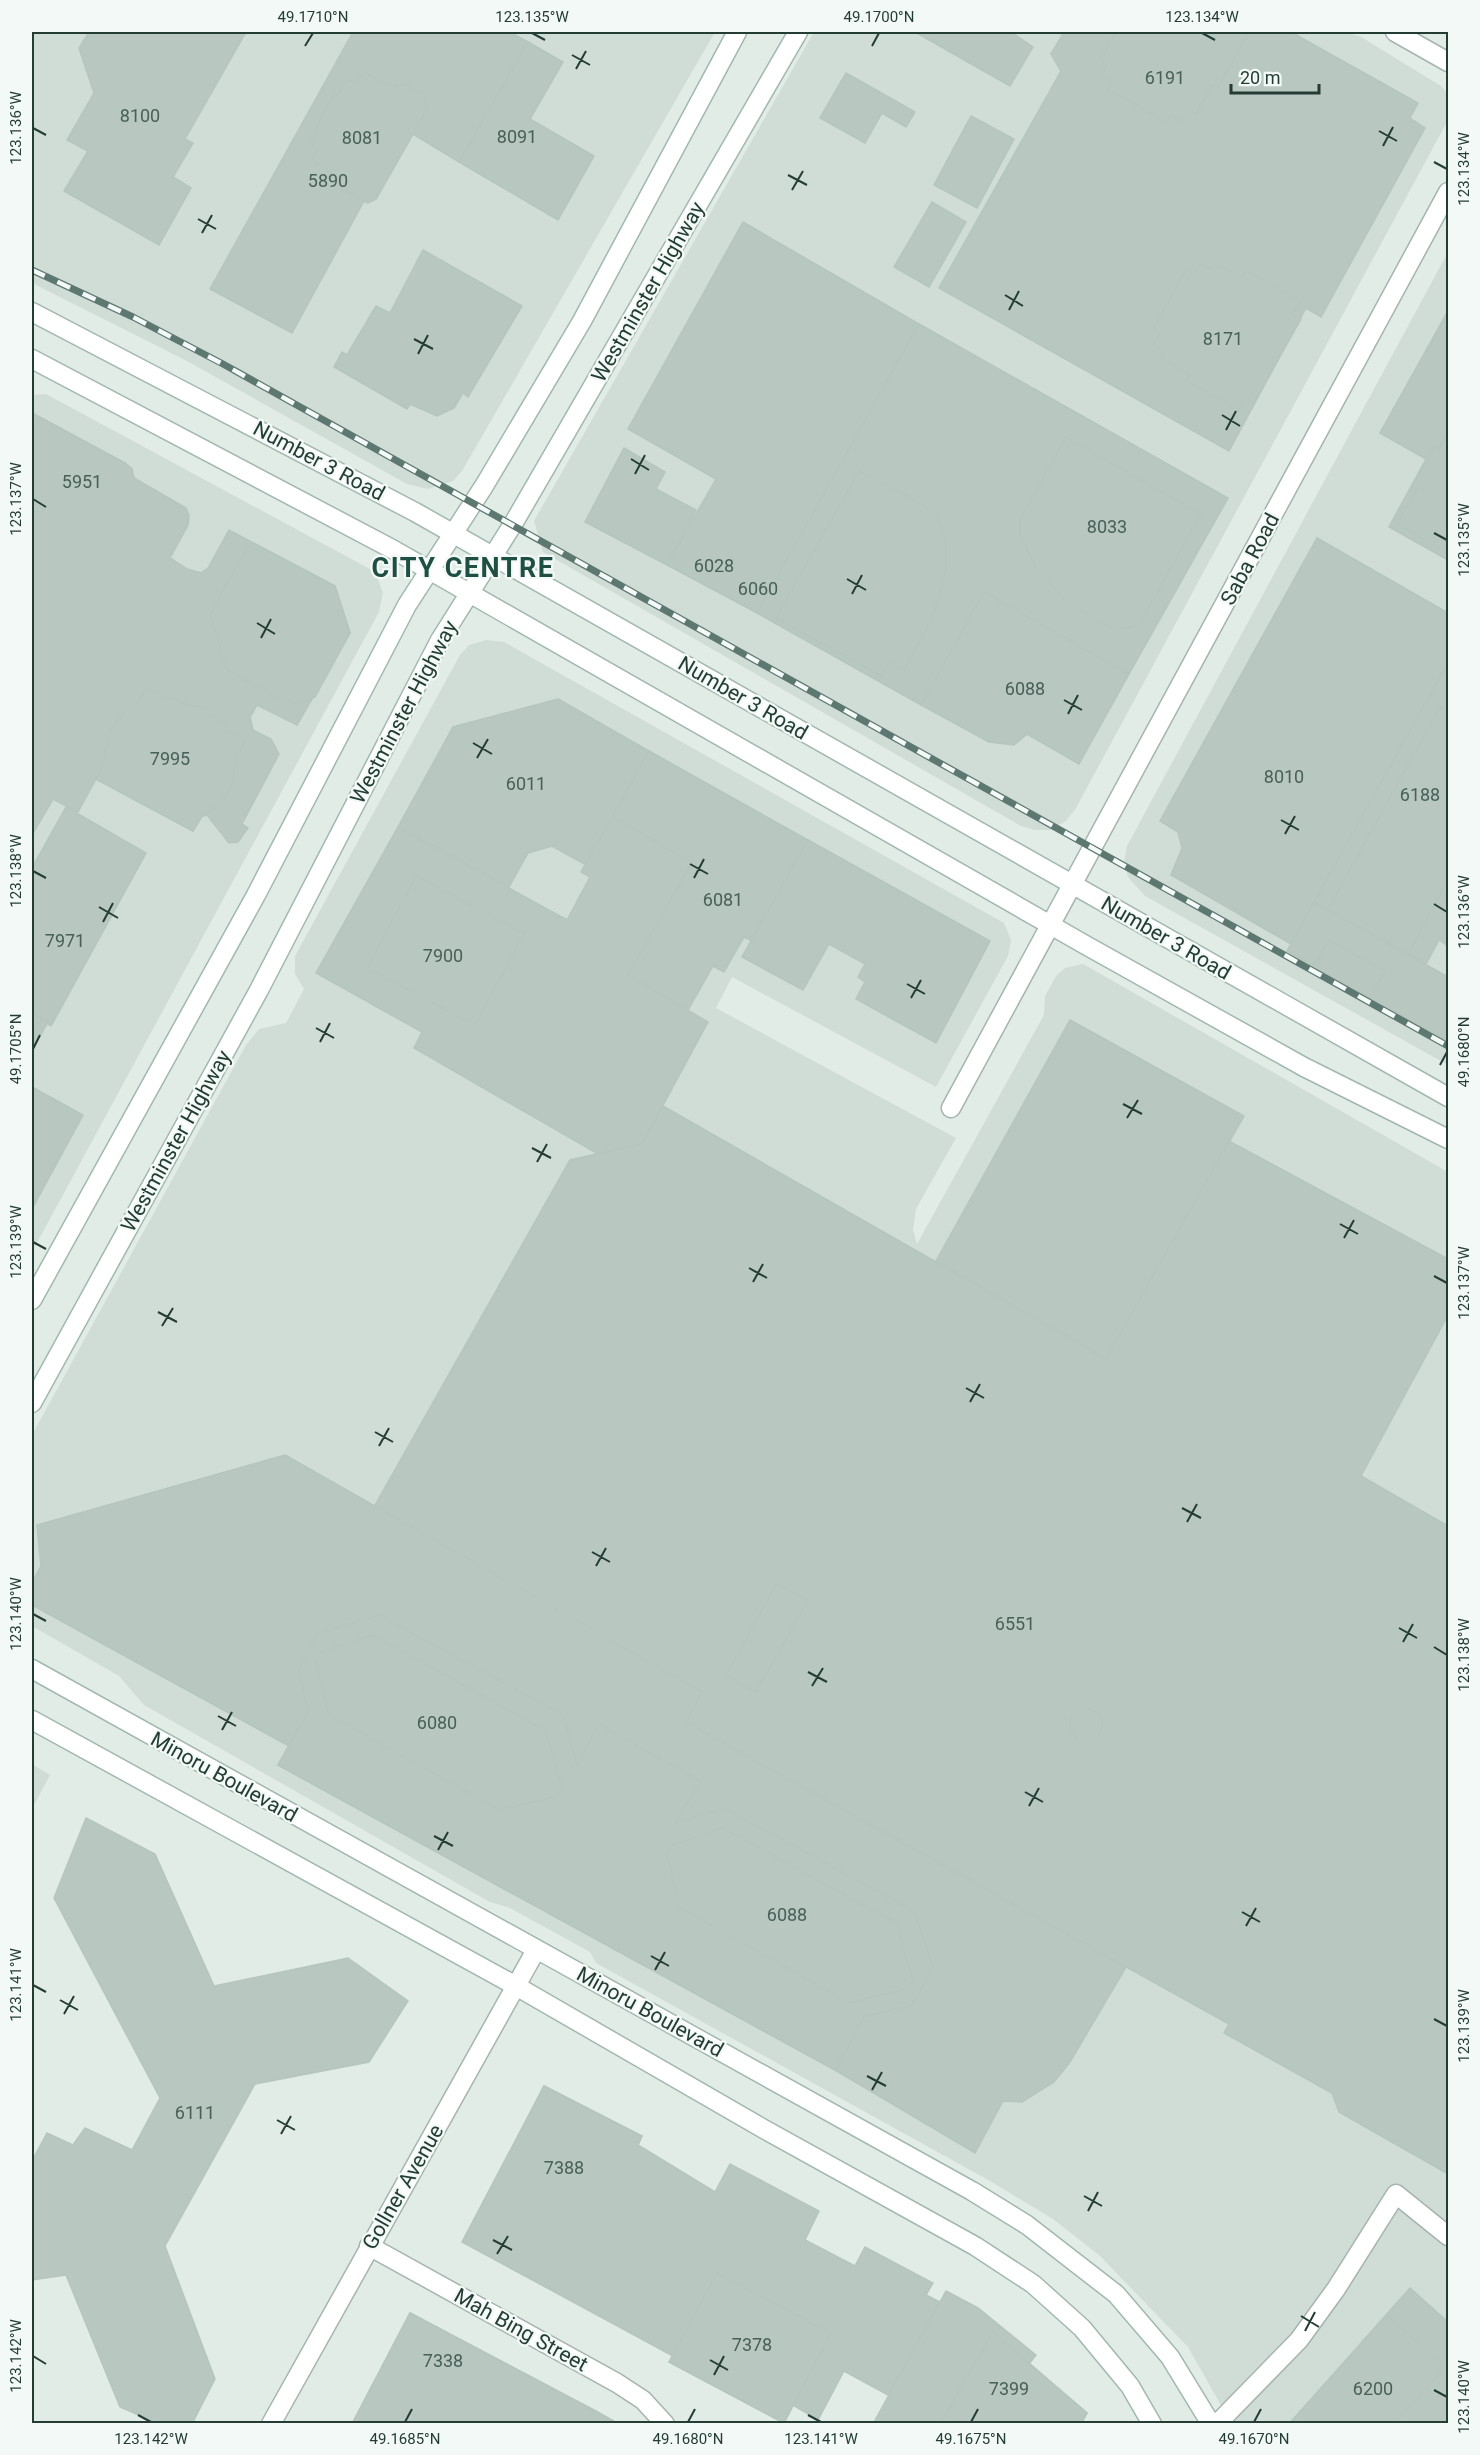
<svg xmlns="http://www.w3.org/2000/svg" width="1480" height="2455" viewBox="0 0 1480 2455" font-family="Roboto,sans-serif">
  <rect width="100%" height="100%" fill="#e2ece7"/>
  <g fill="#d0dcd6">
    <path d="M 32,32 L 715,32 L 462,471 L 453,481 L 428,489 L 407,484 L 187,361 L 32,283 Z"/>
    <path d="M 814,32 L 1345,32 L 1361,37 L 1441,86 L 1448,94 L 1448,120 L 1076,808 L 1066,821 L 1051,830 L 1035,830 L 1021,826 L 543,552 L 534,521 Z"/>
    <path d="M 1448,252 L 1448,1065 L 1145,896 L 1128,877 L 1124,862 L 1127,846 Z"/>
    <path d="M 46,394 L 370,569 L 378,579 L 383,593 L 379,612 L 32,1252 L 32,395 Z"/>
    <path d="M 486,640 L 504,642 L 1004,923 L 1011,940 L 1008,956 L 936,1087 L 732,977 L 716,1008 L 956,1138 L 916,1209 L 913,1230 L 917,1244 L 1044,1015 L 1045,996 L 1056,976 L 1065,968 L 1083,964 L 1448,1172 L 1448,2423 L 1231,2423 L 1188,2347 L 1099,2255 L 1053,2219 L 990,2181 L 596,1963 L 590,1952 L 510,1908 L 490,1902 L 144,1705 L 119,1676 L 32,1626 L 32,1435 L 246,1045 L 259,1029 L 286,1023 L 304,989 L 295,974 L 295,956 L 460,655 L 469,645 Z"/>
    <path d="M 32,1764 L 50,1775 L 32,1809 Z"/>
  </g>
  <g fill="#b8c7c0" stroke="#b5c6be" stroke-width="1.5">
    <path d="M 89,32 L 246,32 L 185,139 L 193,143 L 173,177 L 191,188 L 159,245 L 64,191 L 88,151 L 67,140 L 94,93 L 79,48 Z"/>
    <path d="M 353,32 L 510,32 L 528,42 L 459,162 L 413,134 L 376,199 L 368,203 L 364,201 L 292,333 L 210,289 Z"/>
    <path d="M 915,32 L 1011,32 L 1033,47 L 1010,86 Z"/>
    <path d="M 1064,32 L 1291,32 L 1418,103 L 1410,118 L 1425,128 L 1321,317 L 1306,308 L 1229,451 L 939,288 L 1061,71 L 1051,54 Z"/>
    <path d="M 1113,32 L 1240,32 L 1247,35 L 1218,88 L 1212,85 L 1196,114 L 1189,111 L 1183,122 L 1171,115 L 1167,122 L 1107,89 L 1112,81 L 1101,75 L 1107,64 L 1100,60 L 1116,33 Z"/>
    <path d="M 528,42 L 563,62 L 530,119 L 594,156 L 558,220 L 459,162 Z"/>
    <path d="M 366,73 L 394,89 L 396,85 L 403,84 L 425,96 L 427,109 L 376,199 L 368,203 L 342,188 L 339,182 L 342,178 L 315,163 L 313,157 L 317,150 L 311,142 L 318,129 L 317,125 L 333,96 L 338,95 L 346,80 L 356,82 L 361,76 Z"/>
    <path d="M 846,73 L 915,112 L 906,127 L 882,113 L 865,143 L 820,118 Z"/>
    <path d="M 971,116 L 1014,139 L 977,208 L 934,185 Z"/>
    <path d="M 932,202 L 966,222 L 929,287 L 894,267 Z"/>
    <path d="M 743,222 L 919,324 L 757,613 L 667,565 L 716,479 L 628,429 Z"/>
    <path d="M 423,250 L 522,306 L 468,397 L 463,393 L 454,408 L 437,416 L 410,404 L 407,409 L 334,367 L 342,352 L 347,355 L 376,306 L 390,313 Z"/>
    <path d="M 1200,263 L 1211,269 L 1214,263 L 1242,278 L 1246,270 L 1300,301 L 1292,314 L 1301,319 L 1254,402 L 1246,398 L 1239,410 L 1187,381 L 1190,375 L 1161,358 L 1164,352 L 1153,345 L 1160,333 L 1153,329 L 1186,270 L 1194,274 Z"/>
    <path d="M 1448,311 L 1448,560 L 1389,527 L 1426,459 L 1380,433 Z"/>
    <path d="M 919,324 L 1228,498 L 1129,674 L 984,592 L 921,705 L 757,613 Z"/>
    <path d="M 32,413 L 125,463 L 132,469 L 133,486 L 101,545 L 32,506 Z"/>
    <path d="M 32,413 L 125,463 L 132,469 L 134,478 L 186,508 L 189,515 L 188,525 L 170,558 L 187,569 L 201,573 L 208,568 L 229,530 L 335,586 L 350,633 L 297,725 L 257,705 L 250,717 L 253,730 L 271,739 L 279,754 L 242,824 L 248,828 L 238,842 L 229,843 L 207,815 L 202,816 L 193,831 L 96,779 L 78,812 L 53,799 L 32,835 Z"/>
    <path d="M 1448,431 L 1448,560 L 1421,544 L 1423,539 L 1397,524 L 1417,489 L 1412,487 L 1435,446 L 1439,448 Z"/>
    <path d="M 1066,437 L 1201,514 L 1139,625 L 1121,629 L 1100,623 L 1064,599 L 1036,568 L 1020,533 L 1020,520 Z"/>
    <path d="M 624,448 L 665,472 L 656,489 L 696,510 L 667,565 L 585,522 Z"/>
    <path d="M 859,471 L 920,503 L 934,514 L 941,524 L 946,547 L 946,571 L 932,619 L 904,670 L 889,662 L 881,676 L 776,618 Z"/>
    <path d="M 1317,538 L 1448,613 L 1448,663 L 1291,944 L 1171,875 L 1182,848 L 1178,832 L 1160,821 Z"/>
    <path d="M 255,549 L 264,549 L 335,586 L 350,633 L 315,697 L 300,704 L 284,701 L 227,670 L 210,615 L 240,560 L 247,551 Z"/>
    <path d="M 984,592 L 1129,674 L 1079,764 L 1027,734 L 1014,745 L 989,742 L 921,705 Z"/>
    <path d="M 1448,663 L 1448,946 L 1439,940 L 1426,964 L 1314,902 Z"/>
    <path d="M 146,687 L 167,698 L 168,696 L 182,703 L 201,707 L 227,726 L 225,729 L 245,741 L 236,758 L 232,785 L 226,795 L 213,809 L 211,807 L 207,815 L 202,816 L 193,831 L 96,779 L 103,766 L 109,732 L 124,712 L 138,702 Z"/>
    <path d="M 558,699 L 649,751 L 586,865 L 552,846 L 528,853 L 509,887 L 398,827 L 453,727 Z"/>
    <path d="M 1441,706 L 1448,711 L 1448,880 L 1408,954 L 1328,909 Z"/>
    <path d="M 649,751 L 808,840 L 752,941 L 744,937 L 724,972 L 713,966 L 688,1010 L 628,975 L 692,862 L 612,817 Z"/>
    <path d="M 66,807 L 146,853 L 51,1026 L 32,1013 L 32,868 Z"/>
    <path d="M 612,817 L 692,862 L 628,975 L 708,1022 L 642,1144 L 598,1154 L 414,1048 L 422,1032 L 316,973 L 398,827 L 567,920 L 590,877 L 581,872 Z"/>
    <path d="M 808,840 L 990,941 L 936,1043 L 856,999 L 865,982 L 858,977 L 865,964 L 829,944 L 803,990 L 742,957 Z"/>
    <path d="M 416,876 L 524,933 L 475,1025 L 367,968 Z"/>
    <path d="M 1314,902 L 1448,977 L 1448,1042 L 1287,951 Z"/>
    <path d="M 1329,940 L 1385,972 L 1370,998 L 1313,967 Z"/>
    <path d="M 32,1013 L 48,1022 L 32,1050 Z"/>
    <path d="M 1070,1020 L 1244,1116 L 1106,1359 L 936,1261 Z"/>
    <path d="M 32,1087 L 83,1115 L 32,1209 Z"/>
    <path d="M 663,1106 L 1106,1359 L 1229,1141 L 1448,1259 L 1448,1315 L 1361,1476 L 1448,1526 L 1448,2174 L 1339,2112 L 1332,2093 L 1224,2033 L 1229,2024 L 686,1722 L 702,1692 L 374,1507 L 570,1160 L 642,1144 Z"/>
    <path d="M 285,1455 L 702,1692 L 686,1722 L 1126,1967 L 1070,2062 L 1054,2082 L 1022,2102 L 1003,2101 L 975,2153 L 835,2070 L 278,1765 L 289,1746 L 32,1605 L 32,1582 L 41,1566 L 37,1525 Z"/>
    <path d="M 777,1583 L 808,1600 L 756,1692 L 726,1675 Z"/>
    <path d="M 379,1615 L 563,1715 L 577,1765 L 599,1724 L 700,1781 L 675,1824 L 724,1808 L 914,1911 L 933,1967 L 912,2005 L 864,2017 L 835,2070 L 278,1765 L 308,1712 L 299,1669 L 318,1633 Z"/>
    <path d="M 373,1635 L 546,1731 L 562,1788 L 558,1796 L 499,1810 L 328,1714 L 316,1661 L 321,1652 Z"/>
    <circle cx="1086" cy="1725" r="16"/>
    <path d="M 86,1818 L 155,1854 L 214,1986 L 348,1958 L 408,2001 L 369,2062 L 255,2084 L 165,2246 L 215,2379 L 192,2424 L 159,2424 L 120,2407 L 66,2275 L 32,2280 L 32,2161 L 47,2133 L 73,2145 L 85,2128 L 132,2150 L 160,2098 L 54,1898 Z"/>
    <path d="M 723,1828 L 896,1923 L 913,1981 L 908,1988 L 849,2003 L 679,1907 L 667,1853 L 671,1845 Z"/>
    <path d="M 544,2086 L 642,2136 L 588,2242 L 490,2191 Z"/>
    <path d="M 544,2086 L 642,2136 L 638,2145 L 715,2192 L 730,2164 L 819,2211 L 805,2240 L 855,2266 L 865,2247 L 933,2283 L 926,2295 L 940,2302 L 888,2395 L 844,2371 L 818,2420 L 793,2405 L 784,2423 L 669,2362 L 673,2356 L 462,2242 Z"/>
    <path d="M 717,2273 L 831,2333 L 784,2423 L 669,2362 Z"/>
    <path d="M 1410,2288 L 1448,2322 L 1448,2424 L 1289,2424 Z"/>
    <path d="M 946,2291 L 978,2308 L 1036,2355 L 1029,2364 L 1087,2413 L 1081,2424 L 873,2424 Z"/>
    <path d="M 410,2313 L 594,2410 L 619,2424 L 352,2424 Z"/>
    <path d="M 410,2313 L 619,2424 L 352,2424 Z"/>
    <path d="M 1387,2315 L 1445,2368 L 1393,2424 L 1289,2424 Z"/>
    <path d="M 993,2332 L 1087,2413 L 1081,2424 L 940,2424 Z"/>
  </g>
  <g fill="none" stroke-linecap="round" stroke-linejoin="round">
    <g stroke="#a5b4ae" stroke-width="21">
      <g id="street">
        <path d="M 1395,32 L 1448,62"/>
        <path d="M 951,1108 L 1448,192"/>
        <path d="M 369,2246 L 617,2383 L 643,2400 L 665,2424"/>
        <path d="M 271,2424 L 536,1950"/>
        <path d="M 1217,2424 L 1299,2340 L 1336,2289 L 1396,2194 L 1448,2236"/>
      </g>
    </g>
    <g stroke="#a1b8af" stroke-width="21">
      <g id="secondary">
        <path d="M 32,312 L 415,512 L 1448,1097"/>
        <path d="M 32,359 L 394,550 L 1089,947 L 1304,1067 L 1448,1139"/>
        <path d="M 32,1300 L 256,895 L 407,605 L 484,486 L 582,321 L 737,32"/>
        <path d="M 32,1403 L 259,990 L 440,640 L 513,524 L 798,32"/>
        <path d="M 32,1669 L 972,2191 L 1027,2225 L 1116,2294 L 1170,2357 L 1211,2424"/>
        <path d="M 32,1720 L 516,1986 L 762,2128 L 975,2246 L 1033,2284 L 1082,2328 L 1130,2386 L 1152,2424"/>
      </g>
    </g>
    <use href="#street" stroke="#fff" stroke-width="18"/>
    <use href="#secondary" stroke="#fff" stroke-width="18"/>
    <g stroke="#5d7870" stroke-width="7">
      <path id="rail" d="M 32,270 L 133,317 L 223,364 L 1448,1046"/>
    </g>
    <use href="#rail" stroke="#f3f9f6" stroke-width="4.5" stroke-dasharray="14" stroke-linecap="butt"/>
  </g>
  <path fill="none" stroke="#233d35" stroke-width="2" d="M 532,33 L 545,40M 1202,33 L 1215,40M 305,46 L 313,33M 872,46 L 879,33M 572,55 L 590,65M 576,69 L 586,51M 33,128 L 46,135M 1379,131 L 1397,141M 1383,146 L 1393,127M 1434,162 L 1447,169M 788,175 L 807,185M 792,190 L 803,171M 198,219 L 216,229M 202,233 L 212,215M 1005,295 L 1023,306M 1009,310 L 1019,291M 414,339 L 433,349M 418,354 L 428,335M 1222,415 L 1240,426M 1226,430 L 1236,411M 631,459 L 649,470M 635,474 L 645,455M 33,499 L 46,507M 1434,533 L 1447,540M 847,579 L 866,590M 852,594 L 862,575M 257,623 L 275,634M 261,638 L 271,619M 1064,700 L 1082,710M 1068,714 L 1078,695M 473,743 L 492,754M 477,758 L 488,739M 1281,820 L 1299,830M 1285,834 L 1295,816M 690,864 L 708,874M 33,871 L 46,878M 694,878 L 704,859M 1434,904 L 1447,912M 99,907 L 118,918M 103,922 L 113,903M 907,984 L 925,994M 911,998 L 921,980M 316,1028 L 334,1038M 320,1042 L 330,1023M 33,1049 L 40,1035M 1440,1065 L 1447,1052M 1123,1104 L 1142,1114M 1127,1118 L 1138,1100M 532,1148 L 551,1158M 537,1162 L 547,1144M 1340,1224 L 1358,1234M 1344,1238 L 1354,1220M 33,1242 L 46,1249M 749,1268 L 767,1278M 1434,1276 L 1447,1283M 753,1282 L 763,1264M 158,1312 L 177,1322M 162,1326 L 173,1308M 966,1388 L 984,1398M 970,1402 L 980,1384M 375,1432 L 393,1442M 379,1446 L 389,1428M 1182,1508 L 1201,1518M 1187,1522 L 1197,1504M 592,1552 L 610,1562M 596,1566 L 606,1548M 33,1614 L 46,1621M 1399,1628 L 1417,1638M 1403,1642 L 1413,1624M 1434,1647 L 1447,1655M 808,1672 L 827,1682M 812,1686 L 823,1668M 218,1716 L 236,1726M 222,1730 L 232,1712M 1025,1792 L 1043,1802M 1029,1806 L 1039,1788M 434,1836 L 453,1846M 438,1850 L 448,1832M 1242,1912 L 1260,1922M 1246,1926 L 1256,1908M 651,1956 L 669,1966M 655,1970 L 665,1952M 33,1985 L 46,1992M 60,2000 L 78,2010M 64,2014 L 74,1996M 1434,2019 L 1447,2026M 867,2076 L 886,2086M 872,2090 L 882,2072M 277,2120 L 295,2130M 281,2134 L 291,2116M 1084,2196 L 1102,2206M 1088,2211 L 1098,2192M 493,2240 L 512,2250M 497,2254 L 508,2236M 1301,2316 L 1319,2327M 1305,2331 L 1315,2312M 33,2356 L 46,2364M 710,2360 L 728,2370M 714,2375 L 724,2356M 1434,2390 L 1447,2397M 138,2415 L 151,2422M 808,2415 L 821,2422M 405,2422 L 412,2409M 688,2422 L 695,2409M 971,2422 L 978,2409M 1254,2422 L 1261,2409"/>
  <g text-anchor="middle" stroke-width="4.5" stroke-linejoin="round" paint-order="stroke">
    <g font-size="18" fill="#486058">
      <text x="1165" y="84">6191</text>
      <text x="140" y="122">8100</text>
      <text x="517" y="143">8091</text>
      <text x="362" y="144">8081</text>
      <text x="328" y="187">5890</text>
      <text x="1223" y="345">8171</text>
      <text x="82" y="488">5951</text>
      <text x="1107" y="533">8033</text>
      <text x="714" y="572">6028</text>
      <text x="758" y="595">6060</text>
      <text x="1025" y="695">6088</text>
      <text x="170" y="765">7995</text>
      <text x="1284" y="783">8010</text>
      <text x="526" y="790">6011</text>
      <text x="1420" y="801">6188</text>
      <text x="723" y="906">6081</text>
      <text x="65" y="947">7971</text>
      <text x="443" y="962">7900</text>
      <text x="1015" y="1630">6551</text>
      <text x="437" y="1729">6080</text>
      <text x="787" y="1921">6088</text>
      <text x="195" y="2119">6111</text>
      <text x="564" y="2174">7388</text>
      <text x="752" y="2351">7378</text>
      <text x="443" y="2367">7338</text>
      <text x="1009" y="2395">7399</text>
      <text x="1373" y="2395">6200</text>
    </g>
    <g font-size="21" fill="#233d35" stroke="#f3f9f6">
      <text transform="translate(648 292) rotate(-60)" y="7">Westminster Highway</text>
      <text transform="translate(319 461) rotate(28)" y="7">Number 3 Road</text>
      <text transform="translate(1250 559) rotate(-62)" y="7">Saba Road</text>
      <text transform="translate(743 698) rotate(30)" y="7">Number 3 Road</text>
      <text transform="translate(404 712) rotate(-62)" y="7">Westminster Highway</text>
      <text transform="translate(1166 938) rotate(30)" y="7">Number 3 Road</text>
      <text transform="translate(176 1141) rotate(-61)" y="7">Westminster Highway</text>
      <text transform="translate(224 1777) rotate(29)" y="7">Minoru Boulevard</text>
      <text transform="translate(650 2012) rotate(29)" y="7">Minoru Boulevard</text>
      <text transform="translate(403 2187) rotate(-60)" y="7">Gollner Avenue</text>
      <text transform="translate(521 2330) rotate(29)" y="7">Mah Bing Street</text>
    </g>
    <g font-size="27" font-weight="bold" letter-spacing="1.5" fill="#1f4e42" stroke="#f3f9f6">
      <text x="463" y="577">CITY CENTRE</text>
    </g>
  </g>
  <rect width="1480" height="2455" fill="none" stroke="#f3f9f6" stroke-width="66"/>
  <path d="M1231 84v9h88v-9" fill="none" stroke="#233d35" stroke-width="3"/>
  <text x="1240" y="84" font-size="18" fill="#233d35" stroke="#f3f9f6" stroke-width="4.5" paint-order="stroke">20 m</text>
  <rect x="33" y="33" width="1414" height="2389" fill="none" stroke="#233d35" stroke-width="2"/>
  <g font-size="15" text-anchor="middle" fill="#233d35">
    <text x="313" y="22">49.1710°N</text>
    <text x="532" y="22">123.135°W</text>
    <text x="879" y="22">49.1700°N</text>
    <text x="1202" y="22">123.134°W</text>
    <text transform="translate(16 128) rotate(-90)" y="5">123.136°W</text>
    <text transform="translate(1464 169) rotate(-90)" y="5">123.134°W</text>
    <text transform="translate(16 499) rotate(-90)" y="5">123.137°W</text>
    <text transform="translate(1464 540) rotate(-90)" y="5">123.135°W</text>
    <text transform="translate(16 871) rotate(-90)" y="5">123.138°W</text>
    <text transform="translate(1464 912) rotate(-90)" y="5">123.136°W</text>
    <text transform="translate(16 1049) rotate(-90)" y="5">49.1705°N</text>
    <text transform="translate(1464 1052) rotate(-90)" y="5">49.1680°N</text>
    <text transform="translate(16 1242) rotate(-90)" y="5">123.139°W</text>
    <text transform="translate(1464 1283) rotate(-90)" y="5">123.137°W</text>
    <text transform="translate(16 1614) rotate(-90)" y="5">123.140°W</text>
    <text transform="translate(1464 1655) rotate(-90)" y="5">123.138°W</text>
    <text transform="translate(16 1985) rotate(-90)" y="5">123.141°W</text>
    <text transform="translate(1464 2026) rotate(-90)" y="5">123.139°W</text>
    <text transform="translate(16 2356) rotate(-90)" y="5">123.142°W</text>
    <text transform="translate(1464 2397) rotate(-90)" y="5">123.140°W</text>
    <text x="151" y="2444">123.142°W</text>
    <text x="405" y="2444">49.1685°N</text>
    <text x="688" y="2444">49.1680°N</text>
    <text x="821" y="2444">123.141°W</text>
    <text x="971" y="2444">49.1675°N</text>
    <text x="1254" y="2444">49.1670°N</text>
  </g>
</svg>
